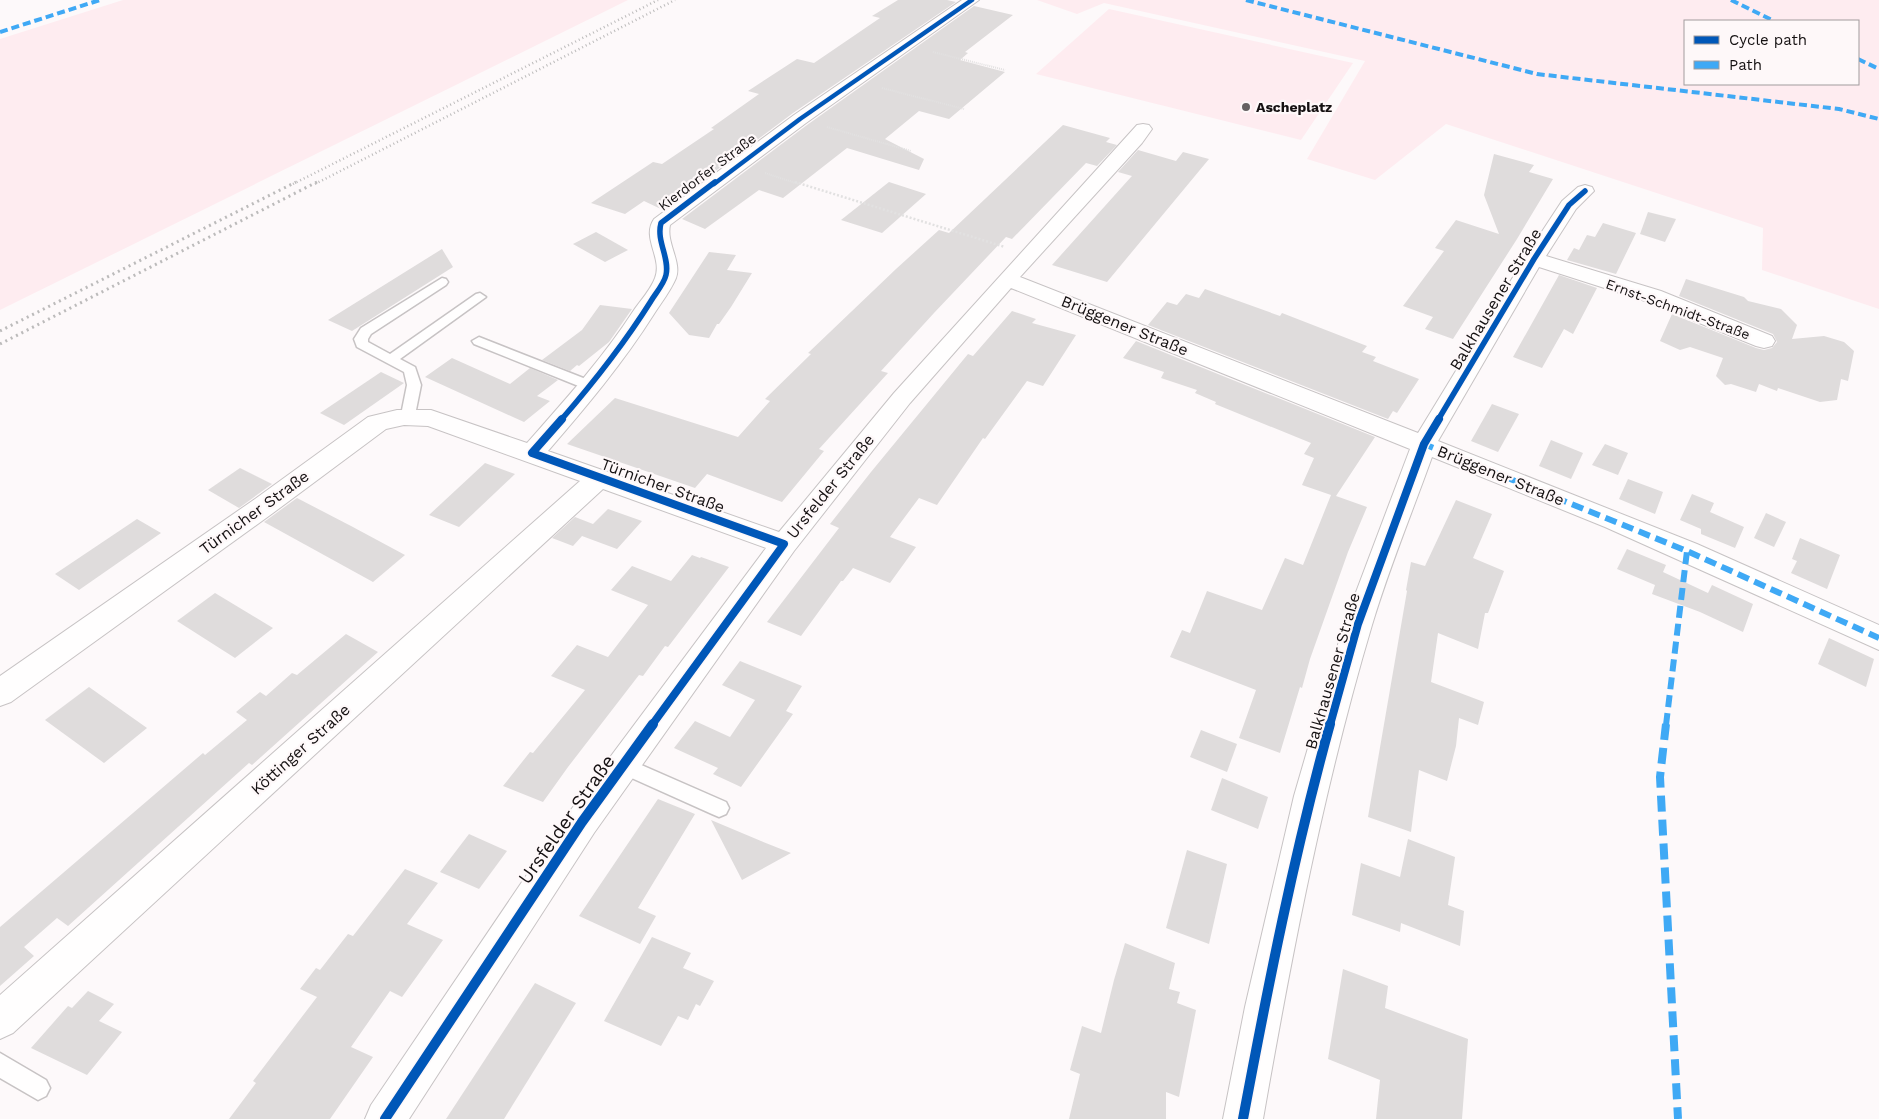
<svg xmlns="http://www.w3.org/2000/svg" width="1879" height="1119" viewBox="0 0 1879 1119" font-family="'Work Sans',sans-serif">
  <rect width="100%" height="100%" fill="#fdf9fa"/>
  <g fill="#feecf0" fill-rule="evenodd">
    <path d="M 123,0 L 628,0 L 0,310 L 0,39 Z"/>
    <path d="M 1037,0 L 1879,0 L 1879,309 L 1762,270 L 1763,228 L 1446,124 L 1375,180 L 1307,159 L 1365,61 L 1104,3 L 1077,14 ZM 1685,21 L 1858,21 L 1858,84 L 1685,84 Z"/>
    <path d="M 1109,9 L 1353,63 L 1301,140 L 1036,74 Z"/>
  </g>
  <g fill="#dfdcdc">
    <path d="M 898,0 L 947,0 L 956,2 L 793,113 L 663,210 L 644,201 L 625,214 L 591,203 L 653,162 L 662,164 L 714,129 L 711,128 L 759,94 L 748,91 L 797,59 L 814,63 L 880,18 L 872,16 Z"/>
    <path d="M 974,6 L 1013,15 L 965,52 L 968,53 L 960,60 L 1005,72 L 949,119 L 919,111 L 885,139 L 924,159 L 919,170 L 847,148 L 783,198 L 759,190 L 705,229 L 682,219 L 807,125 Z"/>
    <path d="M 1063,125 L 1110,138 L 1106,142 L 1117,145 L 1097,166 L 1086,163 L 1012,239 L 1006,237 L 934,313 L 881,371 L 888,373 L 819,449 L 824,451 L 782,502 L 707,474 L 695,488 L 567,444 L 615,398 L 738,437 L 770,401 L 765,399 L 811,354 L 808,353 L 896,269 L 939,230 L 949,233 Z"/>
    <path d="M 1138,150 L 1176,161 L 1183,152 L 1209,159 L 1107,282 L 1052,265 L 1131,177 L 1132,176 L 1118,172 Z"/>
    <path d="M 1494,154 L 1534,165 L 1529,172 L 1553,179 L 1517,239 L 1453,339 L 1425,329 L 1433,317 L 1403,306 L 1444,251 L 1435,248 L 1456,220 L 1499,234 L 1484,195 Z"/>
    <path d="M 889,182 L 926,194 L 882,233 L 841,220 Z"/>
    <path d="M 1648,212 L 1676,219 L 1665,242 L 1640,234 Z"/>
    <path d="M 1603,223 L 1636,233 L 1616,274 L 1567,260 L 1574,248 L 1579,250 L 1587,235 L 1595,237 Z"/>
    <path d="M 596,232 L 628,250 L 605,262 L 573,244 Z"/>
    <path d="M 442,249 L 453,267 L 352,331 L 328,320 Z"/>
    <path d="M 709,252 L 736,255 L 727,270 L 752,273 L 731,307 L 719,324 L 717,324 L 709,338 L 689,335 L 669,313 Z"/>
    <path d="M 1559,275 L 1597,288 L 1573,334 L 1564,329 L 1542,368 L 1513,357 Z"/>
    <path d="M 1686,279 L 1744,297 L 1748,301 L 1781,309 L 1797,325 L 1792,339 L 1824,336 L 1844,342 L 1854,351 L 1848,381 L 1841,379 L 1837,400 L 1820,402 L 1778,388 L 1777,391 L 1759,384 L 1756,392 L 1731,384 L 1725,385 L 1716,376 L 1723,358 L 1690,347 L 1680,350 L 1660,341 L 1672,314 L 1756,348 L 1764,350 L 1772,348 L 1777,342 L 1773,334 L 1679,296 Z"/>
    <path d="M 1205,289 L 1280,316 L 1282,313 L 1367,346 L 1362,352 L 1376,357 L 1373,361 L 1419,379 L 1397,413 L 1393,411 L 1388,419 L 1148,325 L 1167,302 L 1177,305 L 1186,294 L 1199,298 Z"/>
    <path d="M 600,305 L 632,309 L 609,342 L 579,366 L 577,365 L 570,371 L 542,360 L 582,330 Z"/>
    <path d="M 1012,311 L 1036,319 L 1032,323 L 1076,335 L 1043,386 L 1027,381 L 985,439 L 983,438 L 937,505 L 919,498 L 890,537 L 916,547 L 890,583 L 853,568 L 843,581 L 841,581 L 801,636 L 767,622 L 839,528 L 830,524 L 871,472 L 968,354 L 973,356 Z"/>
    <path d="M 1136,341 L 1375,437 L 1336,496 L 1367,507 L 1348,552 L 1310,659 L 1302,688 L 1300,687 L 1280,753 L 1239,738 L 1256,690 L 1170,657 L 1182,630 L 1190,633 L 1207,591 L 1262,610 L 1285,558 L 1303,565 L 1331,495 L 1302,485 L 1314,458 L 1304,454 L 1311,443 L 1215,404 L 1216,402 L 1195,393 L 1197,390 L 1161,378 L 1164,372 L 1123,358 Z"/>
    <path d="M 452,358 L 510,384 L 530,368 L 558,380 L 537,396 L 550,401 L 524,422 L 425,377 Z"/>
    <path d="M 381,372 L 404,383 L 344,425 L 320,413 Z"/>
    <path d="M 1492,404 L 1519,414 L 1498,452 L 1471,441 Z"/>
    <path d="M 1551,440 L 1583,453 L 1571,479 L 1539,466 Z"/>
    <path d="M 1605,444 L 1628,453 L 1618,475 L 1592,465 Z"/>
    <path d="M 485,463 L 515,474 L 459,527 L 429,515 Z"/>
    <path d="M 240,468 L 272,484 L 239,508 L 208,490 Z"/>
    <path d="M 1628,479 L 1663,492 L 1655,514 L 1619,499 Z"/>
    <path d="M 1692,494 L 1714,503 L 1710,512 L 1744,527 L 1735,548 L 1701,534 L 1701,529 L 1680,520 Z"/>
    <path d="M 297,498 L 351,526 L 405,555 L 373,582 L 264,522 Z"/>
    <path d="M 1456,500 L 1492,514 L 1473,558 L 1504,571 L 1488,613 L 1485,613 L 1478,649 L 1438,633 L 1431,682 L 1484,702 L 1478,725 L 1459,718 L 1456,746 L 1447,781 L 1419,770 L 1411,832 L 1368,817 L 1407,591 L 1406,590 L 1411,562 L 1425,566 Z"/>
    <path d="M 608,509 L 642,521 L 617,549 L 582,536 L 573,546 L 552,538 L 575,517 L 593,524 L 587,530 Z"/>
    <path d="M 1766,513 L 1786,522 L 1774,547 L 1754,538 Z"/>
    <path d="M 137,519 L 161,533 L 79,590 L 55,574 Z"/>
    <path d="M 1800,538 L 1840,555 L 1827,589 L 1791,573 L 1797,561 L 1792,559 Z"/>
    <path d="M 1627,549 L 1666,565 L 1663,572 L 1708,593 L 1712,585 L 1753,604 L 1743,632 L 1700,612 L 1652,594 L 1655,585 L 1617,569 Z"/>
    <path d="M 692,555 L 700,558 L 701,557 L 729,567 L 668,647 L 665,646 L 643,676 L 639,675 L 568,767 L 543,802 L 503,786 L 530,752 L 533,753 L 585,690 L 551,676 L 577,645 L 608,657 L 648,605 L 611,590 L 632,566 L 671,581 Z"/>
    <path d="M 215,593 L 273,628 L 235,658 L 177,621 Z"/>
    <path d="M 346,634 L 378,652 L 252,765 L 249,763 L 68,926 L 57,918 L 24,947 L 34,956 L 0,986 L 0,927 L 203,753 L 205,755 L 247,720 L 236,712 L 260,692 L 266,696 L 292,673 L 297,675 Z"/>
    <path d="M 1829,638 L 1874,659 L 1866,687 L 1818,664 Z"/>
    <path d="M 740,661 L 802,686 L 786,711 L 793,714 L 741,787 L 713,774 L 718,768 L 674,748 L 695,721 L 730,737 L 755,700 L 722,685 Z"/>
    <path d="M 89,687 L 147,728 L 104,763 L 45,720 Z"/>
    <path d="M 1201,730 L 1237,744 L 1227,772 L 1190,757 Z"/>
    <path d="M 1222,778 L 1268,797 L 1258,829 L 1211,810 Z"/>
    <path d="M 658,799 L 695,814 L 638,908 L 656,916 L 640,944 L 579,916 Z"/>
    <path d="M 711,820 L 761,841 L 791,853 L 742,880 Z"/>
    <path d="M 469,834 L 507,851 L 479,889 L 440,872 Z"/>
    <path d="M 1408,839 L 1455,857 L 1448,905 L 1464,911 L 1460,946 L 1401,923 L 1400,932 L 1352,915 L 1361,863 L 1400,877 Z"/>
    <path d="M 1187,850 L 1227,864 L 1209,944 L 1166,928 Z"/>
    <path d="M 405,869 L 438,883 L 407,924 L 443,940 L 402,997 L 390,991 L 351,1047 L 373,1057 L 330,1119 L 229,1119 L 256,1083 L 253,1081 L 317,997 L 300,989 L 316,968 L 320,970 L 348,934 L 353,936 Z"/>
    <path d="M 652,937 L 691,953 L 683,968 L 714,981 L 700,1006 L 696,1004 L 688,1020 L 678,1016 L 661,1046 L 604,1021 Z"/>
    <path d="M 1125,943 L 1175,963 L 1169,989 L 1180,992 L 1177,1003 L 1196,1010 L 1179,1097 L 1166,1092 L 1166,1119 L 1069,1119 L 1080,1074 L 1070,1070 L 1082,1026 L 1101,1033 L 1114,980 Z"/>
    <path d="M 1343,969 L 1388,986 L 1385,1008 L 1468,1039 L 1462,1119 L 1376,1119 L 1380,1080 L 1328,1059 Z"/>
    <path d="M 535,983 L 576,1003 L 504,1119 L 446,1119 Z"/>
    <path d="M 88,991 L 114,1004 L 99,1021 L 122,1032 L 87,1075 L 31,1048 L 68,1006 L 72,1008 Z"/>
  </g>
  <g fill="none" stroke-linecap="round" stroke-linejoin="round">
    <g stroke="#c7c3c4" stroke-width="3">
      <g id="lane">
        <path d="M 442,278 L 446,279 L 448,282 L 446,285 L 371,334 L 368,339 L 368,342 L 390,354 L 476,294 L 480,293 L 486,297 L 400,359 L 415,367 L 421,385 L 415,415 L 413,418 L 403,418 L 401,415 L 407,385 L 404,372 L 357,347 L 354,339 L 361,328 Z"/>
        <path d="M 479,337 L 596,383 L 598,386 L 596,389 L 586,389 L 474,344 L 472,341 Z"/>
        <path d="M 623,757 L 726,802 L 729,808 L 726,814 L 719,817 L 712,814 L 616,771 L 613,765 L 616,759 Z"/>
        <path d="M 0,1053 L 46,1080 L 50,1088 L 46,1096 L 38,1100 L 0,1078 Z"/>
      </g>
    </g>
    <g stroke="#c7c3c4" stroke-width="2">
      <path id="street" d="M 962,0 L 979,0 L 806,123 L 670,225 C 666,243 682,262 676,278 C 671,290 661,303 654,314 C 623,363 586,407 548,451 L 779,532 L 894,393 L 1137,125 L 1143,124 L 1149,125 L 1152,129 L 1142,143 L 1020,277 L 1418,433 L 1524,259 L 1562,201 L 1578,187 L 1585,185 L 1592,187 L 1594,191 L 1576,209 L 1546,256 L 1661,291 L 1772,336 L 1775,341 L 1772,346 L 1764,348 L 1756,346 L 1645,301 L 1539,267 L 1438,441 L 1697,544 L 1879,625 L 1879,650 L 1605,527 L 1432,457 C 1412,513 1389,568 1372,625 C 1324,786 1292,953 1263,1119 L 1223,1119 L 1245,1007 L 1294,796 L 1344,624 L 1410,449 L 1011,288 L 910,403 L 794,551 L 594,833 L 409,1119 L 365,1119 L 371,1105 L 570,811 L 766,548 L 603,489 L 13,1033 L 0,1039 L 0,995 L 580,481 L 428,426 L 404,425 L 386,429 L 273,513 L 11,702 L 0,706 L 0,676 L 255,499 L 368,417 L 397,410 L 431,410 L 527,443 C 565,400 603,358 634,310 C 641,300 651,289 655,278 C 663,258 641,238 654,219 L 794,115 Z"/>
    </g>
    <g stroke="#e2e1e1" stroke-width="2" stroke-dasharray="1 1" stroke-linecap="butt">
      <path d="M 933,52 L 1005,70"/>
      <path d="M 882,88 L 964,109"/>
      <path d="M 827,127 L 911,151"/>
      <path d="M 765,173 L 799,184"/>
    </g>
    <path stroke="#e2e1e1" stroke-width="2.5" stroke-dasharray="2 2" stroke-linecap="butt" d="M 795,182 L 1005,247"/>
    <use href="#lane" fill="#fffefe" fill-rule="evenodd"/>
    <use href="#street" fill="#fffefe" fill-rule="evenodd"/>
    <g stroke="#bcbbbb" stroke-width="2.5" stroke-dasharray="1 3" stroke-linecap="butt">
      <path d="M 293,184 L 658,0"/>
      <path d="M 315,184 L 675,0"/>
    </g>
    <g stroke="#bcbbbb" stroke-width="3" stroke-dasharray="2 4" stroke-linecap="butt">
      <path d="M 0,331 L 296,182"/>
      <path d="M 0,344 L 317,182"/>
    </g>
    <g stroke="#3fa9f5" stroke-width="4" stroke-dasharray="8 4" stroke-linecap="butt">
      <path d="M 1246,0 L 1537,74 L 1839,109 L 1879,119"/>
      <path d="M 1731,0 L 1774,21"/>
      <path d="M 0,32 L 100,0"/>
      <path d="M 1858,59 L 1879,69"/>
    </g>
    <g stroke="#3fa9f5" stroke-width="6" stroke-dasharray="12 6" stroke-linecap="butt">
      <path d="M 1423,446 L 1424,444 L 1687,551 L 1879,638"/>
      <path d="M 1666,725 L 1687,551"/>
    </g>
    <path stroke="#3fa9f5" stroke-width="8" stroke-dasharray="16 8" stroke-linecap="butt" d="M 1666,724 L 1660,777 L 1678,1119"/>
    <g stroke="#fef8f9" stroke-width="6">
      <path id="cycleway-far3" d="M 714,184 L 800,119 L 972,0"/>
    </g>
    <g stroke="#fef8f9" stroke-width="8">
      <g id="cycleway-far2">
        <path d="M 561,420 C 594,382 624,344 651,301 C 655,294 664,284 666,275 C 670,258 656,241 661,223 L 715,182"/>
        <path d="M 1438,420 L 1534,259 L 1569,205 L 1585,191"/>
      </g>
    </g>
    <g stroke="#fef8f9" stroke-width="11">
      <g id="cycleway-far1">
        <path d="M 562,419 L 532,453 L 784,544 L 652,725"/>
        <path d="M 1330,725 L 1358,624 L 1424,444 L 1439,419"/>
      </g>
    </g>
    <g stroke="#fef8f9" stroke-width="13">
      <g id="cycleway">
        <path d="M 385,1119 L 582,822 L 653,724"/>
        <path d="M 1243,1119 C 1268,986 1294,854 1330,724"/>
      </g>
    </g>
    <use href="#cycleway-far3" stroke="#0057b8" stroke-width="4.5"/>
    <use href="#cycleway-far2" stroke="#0057b8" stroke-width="5.5"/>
    <use href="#cycleway-far1" stroke="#0057b8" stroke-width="8"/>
    <use href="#cycleway" stroke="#0057b8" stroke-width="10"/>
  </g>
  <circle fill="#666263" stroke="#fef8f9" stroke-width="2" cx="1246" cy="107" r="5"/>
  <g text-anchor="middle" stroke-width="4.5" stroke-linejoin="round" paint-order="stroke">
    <g font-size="14" font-weight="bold" fill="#151112" stroke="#fef8f9" text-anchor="start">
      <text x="1256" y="112">Ascheplatz</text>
    </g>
    <g font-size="14" fill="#151112" stroke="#fef8f9">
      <text transform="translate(707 172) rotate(-37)" y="5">Kierdorfer Straße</text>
      <text transform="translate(1678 309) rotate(20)" y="5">Ernst-Schmidt-Straße</text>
    </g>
    <g font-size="16" fill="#151112" stroke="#fef8f9">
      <text transform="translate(1495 299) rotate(-59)" y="6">Balkhausener Straße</text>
      <text transform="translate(1125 325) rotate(22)" y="6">Brüggener Straße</text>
      <text transform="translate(1501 475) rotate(22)" y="6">Brüggener Straße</text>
      <text transform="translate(663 485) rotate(20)" y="6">Türnicher Straße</text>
      <text transform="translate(830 486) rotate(-51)" y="6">Ursfelder Straße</text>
      <text transform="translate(254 512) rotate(-36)" y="6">Türnicher Straße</text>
      <text transform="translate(1332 671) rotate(-74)" y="6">Balkhausener Straße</text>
      <text transform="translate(300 749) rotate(-42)" y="6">Köttinger Straße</text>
    </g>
    <g font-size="19" fill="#151112" stroke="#fef8f9">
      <text transform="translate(566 819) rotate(-55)" y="7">Ursfelder Straße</text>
    </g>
  </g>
  <rect x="1684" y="20" width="175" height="65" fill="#fef8f9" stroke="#a19c9d"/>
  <rect x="1694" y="36" width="25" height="8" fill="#0057b8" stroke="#a19c9d"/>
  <text x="1729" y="45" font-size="15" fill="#151112">Cycle path</text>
  <rect x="1694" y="61" width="25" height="8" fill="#3fa9f5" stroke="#a19c9d"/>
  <text x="1729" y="70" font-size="15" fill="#151112">Path</text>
</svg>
